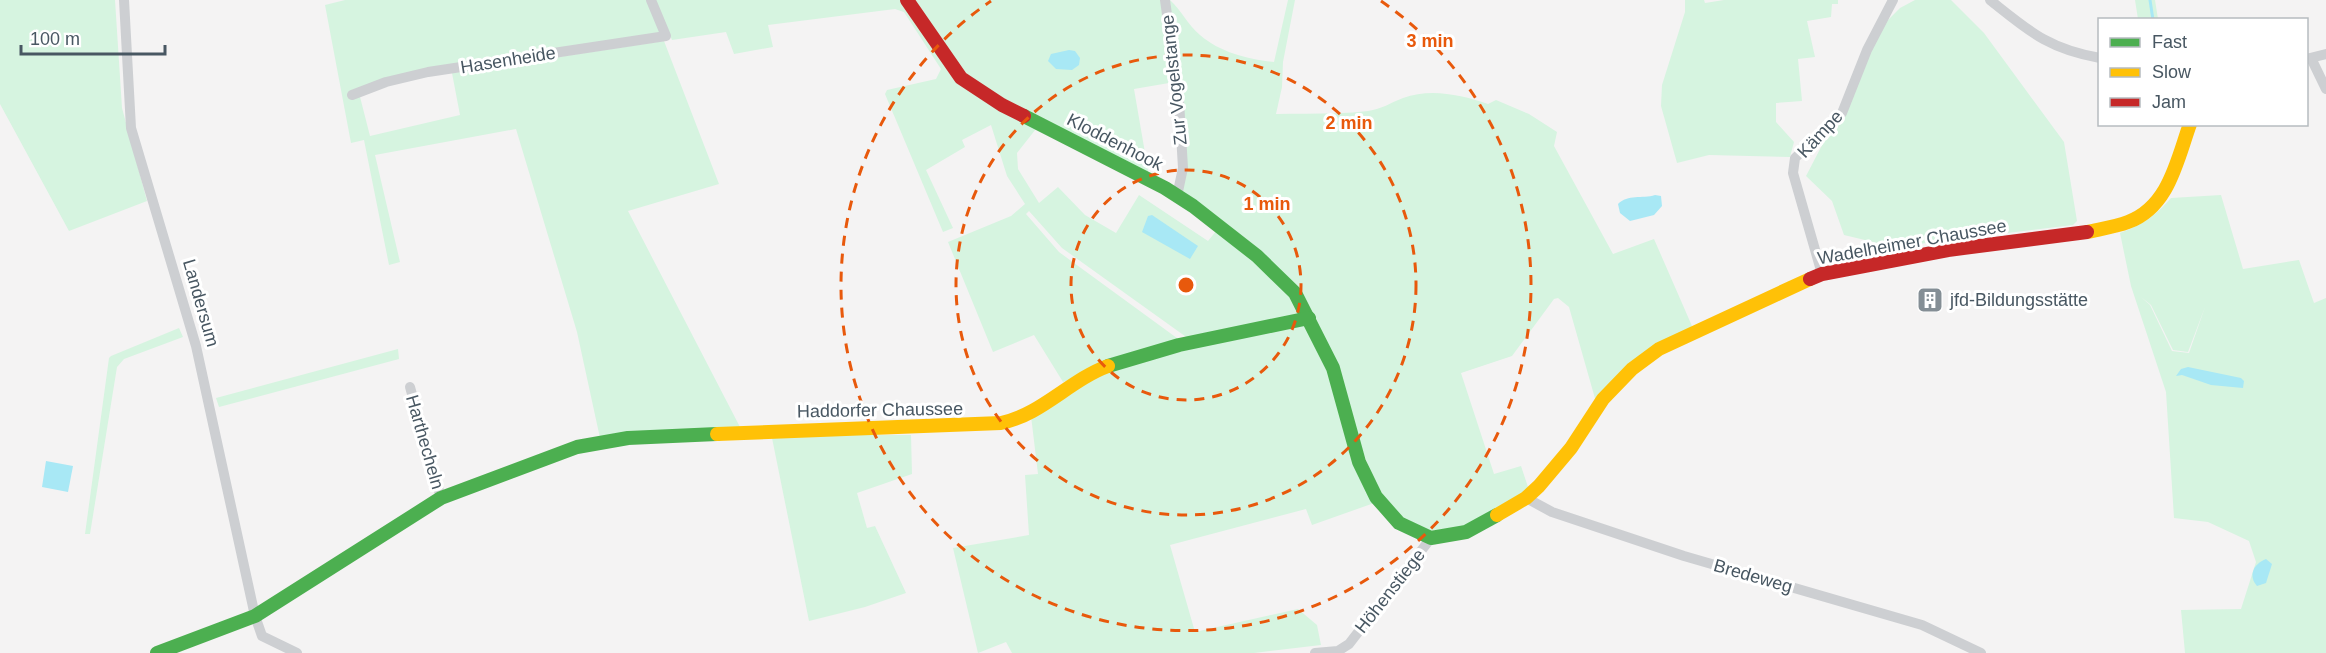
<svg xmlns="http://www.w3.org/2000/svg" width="2326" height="653" viewBox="0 0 2326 653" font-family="Helvetica,sans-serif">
  <rect width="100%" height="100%" fill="#f4f3f3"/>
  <g fill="#d6f4e0" fill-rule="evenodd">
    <path d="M 0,0 L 115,0 L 122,108 L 147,201 L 69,231 L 0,104 Z"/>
    <path d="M 345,0 L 649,0 L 661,34 L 358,89 L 370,136 L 460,115 L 452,73 L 664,41 L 719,184 L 628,211 L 740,427 L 600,438 L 577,332 L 516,129 L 375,155 L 400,262 L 389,265 L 364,140 L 351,143 L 325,5 Z"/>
    <path d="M 655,0 L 1161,0 L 1169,83 L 1134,89 L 1149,176 L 1043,120 L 1017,153 L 1018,169 L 1039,203 L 1058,187 L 1085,215 L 1116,233 L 1139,195 L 1208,241 L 1217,230 L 1292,295 L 1331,371 L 1377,502 L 1312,525 L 1306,509 L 1170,545 L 1195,632 L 1298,609 L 1317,625 L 1321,645 L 1254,653 L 1012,653 L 1006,642 L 978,653 L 953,548 L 1029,535 L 1025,475 L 1038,474 L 1031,416 L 1101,372 L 1189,339 L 1062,248 L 1029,211 L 1026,214 L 1059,252 L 1181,341 L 1063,382 L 1034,335 L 993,352 L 948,242 L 1011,216 L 1025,204 L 1007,176 L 991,125 L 962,140 L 965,147 L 926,170 L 953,228 L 943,232 L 885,94 L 887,90 L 936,79 L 941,69 L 904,12 L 895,9 L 768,25 L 773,47 L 734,54 L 726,32 L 672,40 Z"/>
    <path d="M 1170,0 C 1181,10 1188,25 1200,35 C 1221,53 1248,59 1274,62 L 1288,0 L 1295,0 L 1283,62 L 1282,87 L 1276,114 C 1306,113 1338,115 1368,111 C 1382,109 1390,103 1403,98 C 1431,88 1461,95 1488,104 L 1496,100 L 1529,114 L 1557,132 L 1554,146 L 1613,254 L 1654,239 L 1692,326 L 1596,402 L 1569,307 L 1558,298 L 1554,299 L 1512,356 L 1461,373 L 1494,474 L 1521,466 L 1529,490 L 1467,527 L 1432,534 L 1401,521 L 1379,494 L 1312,316 L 1181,194 Z"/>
    <path d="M 1685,0 L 1704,0 L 1705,3 L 1724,0 L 1838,0 L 1838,4 L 1832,4 L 1831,17 L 1807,21 L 1815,57 L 1798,59 L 1802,101 L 1776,103 L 1776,122 L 1794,142 L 1790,157 L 1709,155 L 1677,163 L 1661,106 L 1662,85 L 1685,12 Z"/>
    <path d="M 1915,0 L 1951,0 L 1984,33 L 2064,142 L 2077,221 L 2073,225 L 1894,247 L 1844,235 L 1832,201 L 1806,176 L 1886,22 L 1900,8 Z"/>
    <path d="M 2135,0 L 2155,0 L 2158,19 L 2138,19 Z"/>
    <path d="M 2221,195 L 2243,269 L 2299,260 L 2314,303 L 2326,298 L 2326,653 L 2185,653 L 2181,610 L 2241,609 L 2256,562 L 2249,541 L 2208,522 L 2174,518 L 2166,392 L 2131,286 L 2120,233 C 2144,224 2155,216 2171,198 ZM 2141,297 L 2151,305 L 2173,350 L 2188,352 L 2205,307 L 2189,353 L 2172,351 L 2150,305 Z"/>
    <path d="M 179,328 L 183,337 L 124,359 L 117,367 L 90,534 L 85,534 L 109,358 L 111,356 Z"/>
    <path d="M 398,349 L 399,359 L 219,407 L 216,398 Z"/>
    <path d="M 825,435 L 911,435 L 912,474 L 857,493 L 867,528 L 875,526 L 906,593 L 865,607 L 809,621 L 772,438 Z"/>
  </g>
  <g fill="#a8e8f5">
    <path d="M 1069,50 L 1075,51 L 1080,58 L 1079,65 L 1072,70 L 1056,69 L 1048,61 L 1051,54 Z"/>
    <path d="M 1655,195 L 1661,196 L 1662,206 L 1654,215 L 1630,221 L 1620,213 L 1618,204 C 1628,194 1642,199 1655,195 Z"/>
    <path d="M 1152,215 L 1198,246 L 1190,259 L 1142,232 L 1148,216 Z"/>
    <path d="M 2188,367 L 2241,378 L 2244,381 L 2243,388 L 2211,385 L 2182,375 L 2176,376 L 2181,369 Z"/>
    <path d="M 46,461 L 73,466 L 68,492 L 42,487 Z"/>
    <path d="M 2266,559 L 2272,564 L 2266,583 L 2257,586 C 2248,576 2253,564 2266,559 Z"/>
  </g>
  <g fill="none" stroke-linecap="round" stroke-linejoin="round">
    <path stroke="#a8e8f5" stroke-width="3" d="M 2150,0 L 2153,20"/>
    <g stroke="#cdcfd2" stroke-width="10">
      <path d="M 124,0 L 131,128 L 196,346 L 255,616 L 262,636 L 297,653"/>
      <path d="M 1165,0 L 1179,101 L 1183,168 L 1177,196"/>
      <path d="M 1990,0 C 2029,31 2048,49 2100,58"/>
      <path d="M 2311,58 L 2326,89"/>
      <path d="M 2306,59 L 2326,54"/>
      <path d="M 352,95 L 386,82 L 428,72 L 666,36 L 651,0"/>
      <path d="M 1822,274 L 1793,173 L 1795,158 L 1842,113 L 1867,50 L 1893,0"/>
      <path d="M 410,387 L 441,498"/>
      <path d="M 1526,498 L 1552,512 L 1684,556 L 1922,625 L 1981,653"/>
      <path d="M 1315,653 L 1338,651 L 1349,644 L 1431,538"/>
    </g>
    <g stroke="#4caf50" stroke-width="14">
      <path d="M 1024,116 L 1165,188 L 1193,206 L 1257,256 L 1295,293 L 1333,368 L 1359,462 L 1376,497 L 1399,523 L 1431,538 L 1466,532 L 1497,515"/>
      <path d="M 1108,366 L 1179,345 L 1309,318"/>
      <path d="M 157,653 L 255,616 L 441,498 L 577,447 L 628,438 L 717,434"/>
    </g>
    <g stroke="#ffc107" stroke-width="14">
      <path d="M 2087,232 C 2100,229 2115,227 2128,222 C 2169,207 2177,160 2190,124"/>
      <path d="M 717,434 L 1001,423 C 1041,415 1070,380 1108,366"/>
      <path d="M 1497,515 L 1526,498 L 1539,486 L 1571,448 L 1603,399 L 1632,369 L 1659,349 L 1810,279"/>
    </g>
    <g stroke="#c62828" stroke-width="14">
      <path d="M 907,0 L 961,78 L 1002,105 L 1024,116"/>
      <path d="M 1810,279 L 1822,274 L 1948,250 L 2087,232"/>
    </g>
  </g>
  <g fill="none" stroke="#e8590c" stroke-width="3" stroke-dasharray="10 8">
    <circle cx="1186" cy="285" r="115"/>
    <circle cx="1186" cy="285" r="230"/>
    <path d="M1381 1A345 345 0 1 1 991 1"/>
  </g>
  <defs>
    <g id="building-square" transform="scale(1.35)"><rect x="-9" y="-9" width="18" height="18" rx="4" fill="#848e95" stroke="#fff"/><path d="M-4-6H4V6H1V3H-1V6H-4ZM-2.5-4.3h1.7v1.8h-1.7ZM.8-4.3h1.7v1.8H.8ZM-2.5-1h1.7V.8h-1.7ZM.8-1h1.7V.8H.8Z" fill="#fff"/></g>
  </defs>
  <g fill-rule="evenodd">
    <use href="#building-square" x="1930" y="300"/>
  </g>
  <g text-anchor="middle" stroke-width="6" stroke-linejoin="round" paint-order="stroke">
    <g font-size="18" fill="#485762" stroke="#fff">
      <text transform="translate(508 60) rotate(-9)" y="6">Hasenheide</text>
      <text transform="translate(1174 80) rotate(-96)" y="6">Zur Vogelstange</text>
      <text transform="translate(1820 134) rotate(-47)" y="6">Kämpe</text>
      <text transform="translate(1115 142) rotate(27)" y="6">Kloddenhook</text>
      <text transform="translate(1912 242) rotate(-10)" y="6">Wadelheimer Chaussee</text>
      <text transform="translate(201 303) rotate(74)" y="6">Landersum</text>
      <text transform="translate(880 410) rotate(-1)" y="6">Haddorfer Chaussee</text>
      <text transform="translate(425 442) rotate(74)" y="6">Harthecheln</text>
      <text transform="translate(1753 576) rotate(16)" y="6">Bredeweg</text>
      <text transform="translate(1390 591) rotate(-52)" y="6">Höhenstiege</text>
    </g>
    <g font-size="18" fill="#485762" stroke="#fff" text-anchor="start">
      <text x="1950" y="306">jfd-Bildungsstätte</text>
    </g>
  </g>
  <circle cx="1186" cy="285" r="9" fill="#e8590c" stroke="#fff" stroke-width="3"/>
  <g font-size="18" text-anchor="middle" font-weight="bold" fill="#e8590c" stroke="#fff" stroke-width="6" stroke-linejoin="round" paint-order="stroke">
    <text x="1430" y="47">3 min</text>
    <text x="1349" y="129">2 min</text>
    <text x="1267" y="210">1 min</text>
  </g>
  <rect x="2098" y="18" width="210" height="108" fill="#ffffff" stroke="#b6bcc0" stroke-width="1.5"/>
  <rect x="2110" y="38" width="30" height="9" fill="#4caf50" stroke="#b6bcc0" stroke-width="1.5"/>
  <text x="2152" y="48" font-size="18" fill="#485762">Fast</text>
  <rect x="2110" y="68" width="30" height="9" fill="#ffc107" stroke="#b6bcc0" stroke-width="1.5"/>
  <text x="2152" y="78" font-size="18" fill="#485762">Slow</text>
  <rect x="2110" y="98" width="30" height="9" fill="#c62828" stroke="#b6bcc0" stroke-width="1.5"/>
  <text x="2152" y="108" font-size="18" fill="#485762">Jam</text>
  <path d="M21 45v9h144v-9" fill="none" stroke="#485762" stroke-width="3"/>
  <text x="30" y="45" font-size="18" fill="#485762" stroke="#ffffff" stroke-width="4.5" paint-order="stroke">100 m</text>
</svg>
